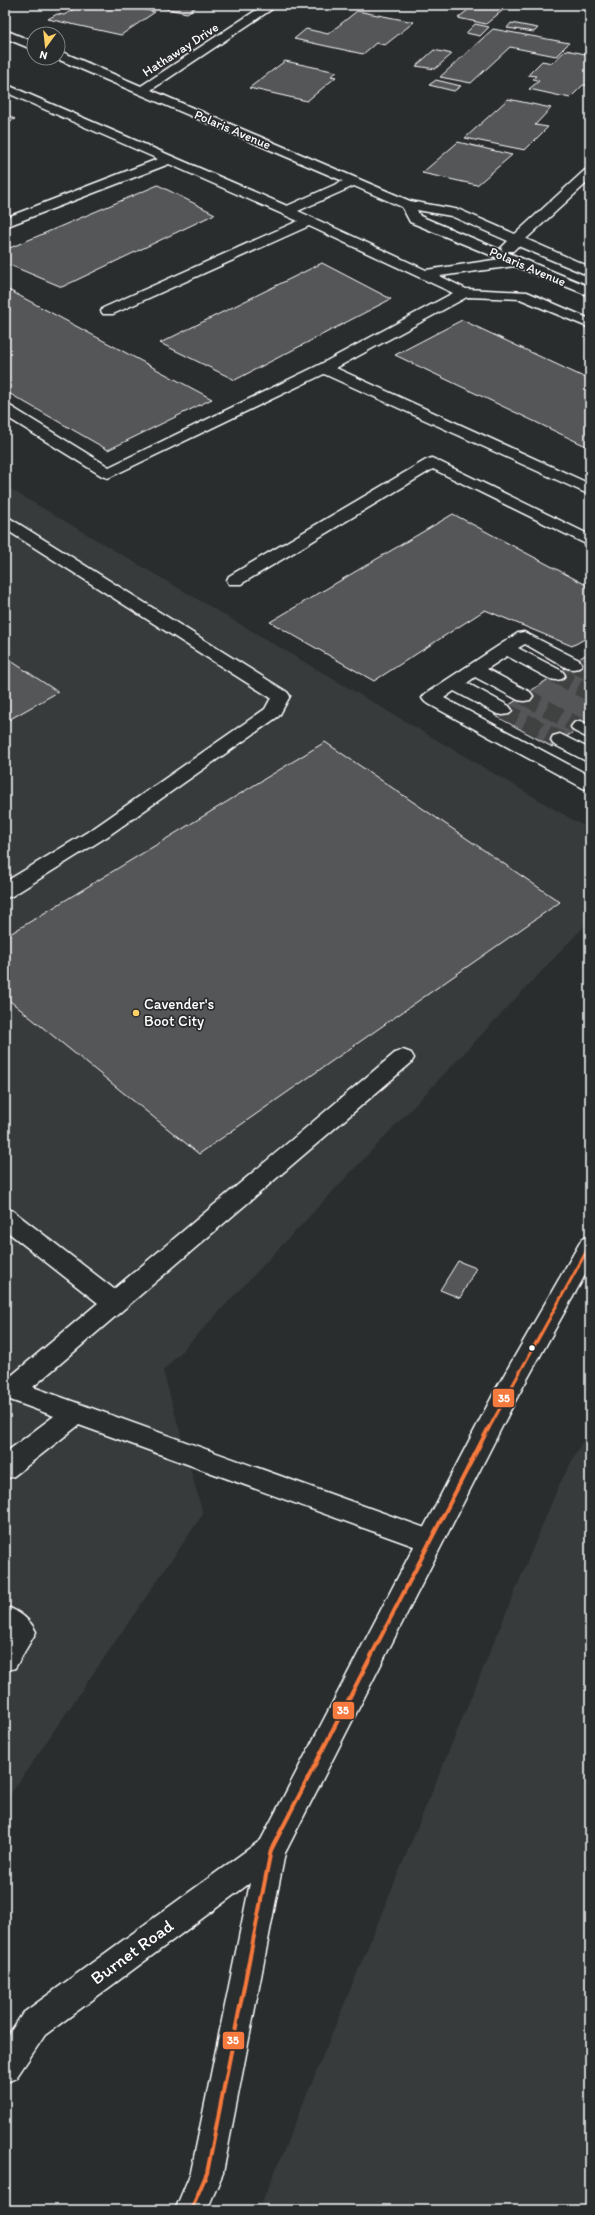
<svg xmlns="http://www.w3.org/2000/svg" width="595" height="2215" viewBox="0 0 595 2215" font-family="Itim,sans-serif">
  <rect width="100%" height="100%" fill="#2a2d2e"/>
  <filter id="ink" filterUnits="userSpaceOnUse"><feTurbulence type="fractalNoise" baseFrequency=".025" numOctaves="2"/><feDisplacementMap in="SourceGraphic" scale="8" xChannelSelector="R" yChannelSelector="G"/><feConvolveMatrix kernelMatrix="1 2 1 2 8 2 1 2 1" color-interpolation-filters="sRGB"/></filter>
  <g filter="url(#ink)">
    <g fill="#373a3b">
      <path d="M 5,486 L 590,830 L 590,920 L 163,1371 L 203,1514 L 5,1802 Z"/>
      <path d="M 590,1427 L 590,2210 L 259,2210 L 559,1485 Z"/>
    </g>
    <g fill="#555758" stroke="#fff">
      <path d="M 73,5 L 123,5 L 155,12 L 121,35 L 48,19 L 57,14 L 64,15 L 74,9 L 68,8 Z"/>
      <path d="M 148,5 L 199,5 L 187,13 Z"/>
      <path d="M 474,5 L 509,5 L 486,24 L 458,18 Z"/>
      <path d="M 357,11 L 414,22 L 385,45 L 376,43 L 363,54 L 294,39 L 306,29 L 328,34 Z"/>
      <path d="M 511,23 L 538,28 L 534,32 L 507,28 Z"/>
      <path d="M 475,24 L 489,27 L 480,36 L 466,33 Z"/>
      <path d="M 493,29 L 569,43 L 556,56 L 510,47 L 471,83 L 440,77 Z"/>
      <path d="M 434,50 L 452,54 L 435,69 L 416,66 Z"/>
      <path d="M 566,50 L 590,55 L 590,86 L 583,85 L 570,98 L 529,89 L 539,81 L 533,79 L 536,76 L 528,75 L 542,61 L 552,63 Z"/>
      <path d="M 285,61 L 337,72 L 331,76 L 336,77 L 307,101 L 249,88 Z"/>
      <path d="M 436,80 L 461,86 L 454,91 L 429,85 Z"/>
      <path d="M 508,99 L 551,108 L 535,125 L 548,127 L 525,150 L 465,138 Z"/>
      <path d="M 5,114 L 15,119 L 5,123 Z"/>
      <path d="M 458,142 L 512,155 L 477,185 L 422,173 Z"/>
      <path d="M 158,185 L 215,214 L 62,287 L 5,263 L 5,250 Z"/>
      <path d="M 322,263 L 391,299 L 235,380 L 160,343 Z"/>
      <path d="M 5,288 L 212,399 L 108,450 L 5,391 Z"/>
      <path d="M 462,320 L 590,380 L 590,448 L 395,355 Z"/>
      <path d="M 453,514 L 590,587 L 590,636 L 572,646 L 485,610 L 374,681 L 270,622 Z"/>
      <path d="M 585,655 L 590,658 L 590,720 L 552,747 L 494,715 Z"/>
      <path d="M 5,657 L 58,692 L 5,722 Z"/>
      <path d="M 325,742 L 560,902 L 199,1154 L 5,997 L 5,937 Z"/>
      <path d="M 458,1261 L 476,1268 L 460,1298 L 440,1290 Z"/>
    </g>
    <g fill="none" stroke-linecap="round" stroke-linejoin="round">
      <g stroke="#3f4243" stroke-width="17" stroke-dasharray="17 8" stroke-linecap="butt">
        <path d="M 573,664 L 590,672"/>
        <path d="M 556,675 L 590,693"/>
        <path d="M 524,696 L 580,727"/>
        <path d="M 503,710 L 560,740"/>
      </g>
      <g stroke="#fff" stroke-width="3">
        <g id="minor">
          <path d="M 264,5 L 278,5 L 151,90 L 410,201 L 460,210 L 515,234 L 585,170 L 590,169 L 590,180 L 526,239 L 590,267 L 590,276 L 518,246 L 513,251 L 504,251 L 590,287 L 590,296 L 515,266 L 440,276 L 466,289 L 527,292 L 590,319 L 590,328 L 520,299 L 467,297 L 336,368 L 590,484 L 590,495 L 324,374 L 108,478 L 102,476 L 5,416 L 5,404 L 10,406 L 109,467 L 319,365 L 453,293 L 309,226 L 113,314 L 103,314 L 101,311 L 103,308 L 298,221 L 169,164 L 5,227 L 5,218 L 158,159 L 5,92 L 5,84 L 287,206 L 343,181 L 55,58 L 58,58 L 58,51 L 62,52 L 141,86 ZM 354,186 L 402,207 L 410,222 L 500,259 L 426,270 L 298,211 ZM 417,210 L 451,216 L 508,241 L 501,248 L 503,251 L 420,216 Z"/>
          <path d="M 5,30 L 34,42 L 34,50 L 5,38 Z"/>
          <path d="M 432,458 L 590,535 L 590,546 L 433,469 L 241,584 L 229,584 L 227,580 L 229,576 L 426,460 Z"/>
          <path d="M 5,517 L 11,519 L 287,692 L 290,696 L 279,716 L 108,836 L 12,896 L 5,898 L 5,882 L 94,828 L 265,709 L 271,698 L 5,529 Z"/>
          <path d="M 524,632 L 579,660 L 582,664 L 579,668 L 573,669 L 567,668 L 525,644 L 518,648 L 562,671 L 565,675 L 562,679 L 556,680 L 550,679 L 507,656 L 487,669 L 530,692 L 533,696 L 530,700 L 524,701 L 518,700 L 475,677 L 467,683 L 509,706 L 512,710 L 509,714 L 503,715 L 497,714 L 454,691 L 444,698 L 590,776 L 590,790 L 583,788 L 425,702 L 422,698 L 425,694 L 518,633 Z"/>
          <path d="M 580,721 L 590,725 L 590,739 L 574,731 L 571,727 L 574,723 Z"/>
          <path d="M 560,734 L 590,749 L 590,763 L 553,744 L 551,740 L 553,736 Z"/>
          <path d="M 403,1050 L 411,1053 L 414,1058 L 411,1063 L 33,1387 L 439,1533 L 443,1541 L 439,1549 L 430,1552 L 79,1425 L 14,1476 L 5,1479 L 5,1453 L 54,1416 L 5,1398 L 5,1374 L 11,1376 L 98,1303 L 5,1230 L 5,1208 L 13,1211 L 114,1289 L 395,1053 Z"/>
          <path d="M 5,1606 C 18,1611 30,1619 36,1632 L 15,1668 L 5,1671 Z"/>
        </g>
      </g>
      <g stroke="#fff" stroke-width="3">
        <path id="major" d="M 590,1236 L 590,1266 L 514,1403 L 285,1853 L 223,2173 L 207,2210 L 175,2210 L 191,2172 L 250,1883 L 45,2035 L 16,2078 L 5,2083 L 5,2040 L 23,2013 L 261,1840 L 496,1389 L 582,1239 Z"/>
      </g>
      <use href="#minor" fill="#2a2d2e" fill-rule="evenodd"/>
      <use href="#major" fill="#2a2d2e" fill-rule="evenodd"/>
      <g stroke="#2a2d2e" stroke-width="6">
        <path id="bus-1-far1" d="M 489,1428 L 590,1245"/>
      </g>
      <g stroke="#2a2d2e" stroke-width="7">
        <path id="bus-1" d="M 191,2210 L 207,2173 L 271,1850 L 489,1427"/>
      </g>
      <use href="#bus-1-far1" stroke="#f6793e" stroke-width="3"/>
      <use href="#bus-1" stroke="#f6793e" stroke-width="4"/>
    </g>
  </g>
  <circle fill="#ffd166" stroke="#2a2d2e" stroke-width="1.5" cx="136" cy="1013" r="4"/>
  <circle fill="#fff" stroke="#2a2d2e" stroke-width="1.5" cx="532" cy="1348" r="3.5"/>
  <g text-anchor="middle" stroke-width="3.5" stroke-linejoin="round" paint-order="stroke">
    <g font-size="13" fill="#fff" stroke="#2a2d2e">
      <text transform="translate(180 49) rotate(-33)" y="5">Hathaway Drive</text>
      <text transform="translate(233 129) rotate(23)" y="5">Polaris Avenue</text>
      <text transform="translate(528 266) rotate(23)" y="5">Polaris Avenue</text>
    </g>
    <g font-size="15" fill="#fff" stroke="#2a2d2e" text-anchor="start">
      <text x="144" y="1009">Cavender's<tspan x="144" dy="17">Boot City</tspan></text>
    </g>
    <g font-size="18" fill="#fff" stroke="#2a2d2e">
      <text transform="translate(132 1952) rotate(-36)" y="6">Burnet Road</text>
    </g>
  </g>
  <g stroke="#2a2d2e" stroke-width="1.5">
    <rect x="492" y="1388" width="23" height="20" rx="4" fill="#f6793e"/>
    <rect x="332" y="1701" width="23" height="19" rx="4" fill="#f6793e"/>
    <rect x="222" y="2031" width="23" height="19" rx="4" fill="#f6793e"/>
  </g>
  <g font-size="11" text-anchor="middle" font-weight="bold" fill="#fff">
    <text x="504" y="1402">35</text>
    <text x="343" y="1714">35</text>
    <text x="233" y="2044">35</text>
  </g>
  <rect width="595" height="2215" fill="none" stroke="#2a2d2e" stroke-width="20"/>
  <rect x="10" y="10" width="575" height="2195" fill="none" stroke="#fff" stroke-width="1.5" filter="url(#ink)"/>
  <g transform="translate(46 46) rotate(195)"><circle r="19" fill="#2a2d2e" stroke="#7f8182"/>
  <path d="M0-3L7 15L0 10L-7 15Z" fill="#ffd166"/>
  <text y="-6" font-size="11" font-weight="bold" text-anchor="middle" fill="#ffffff">N</text>
  </g>
</svg>
